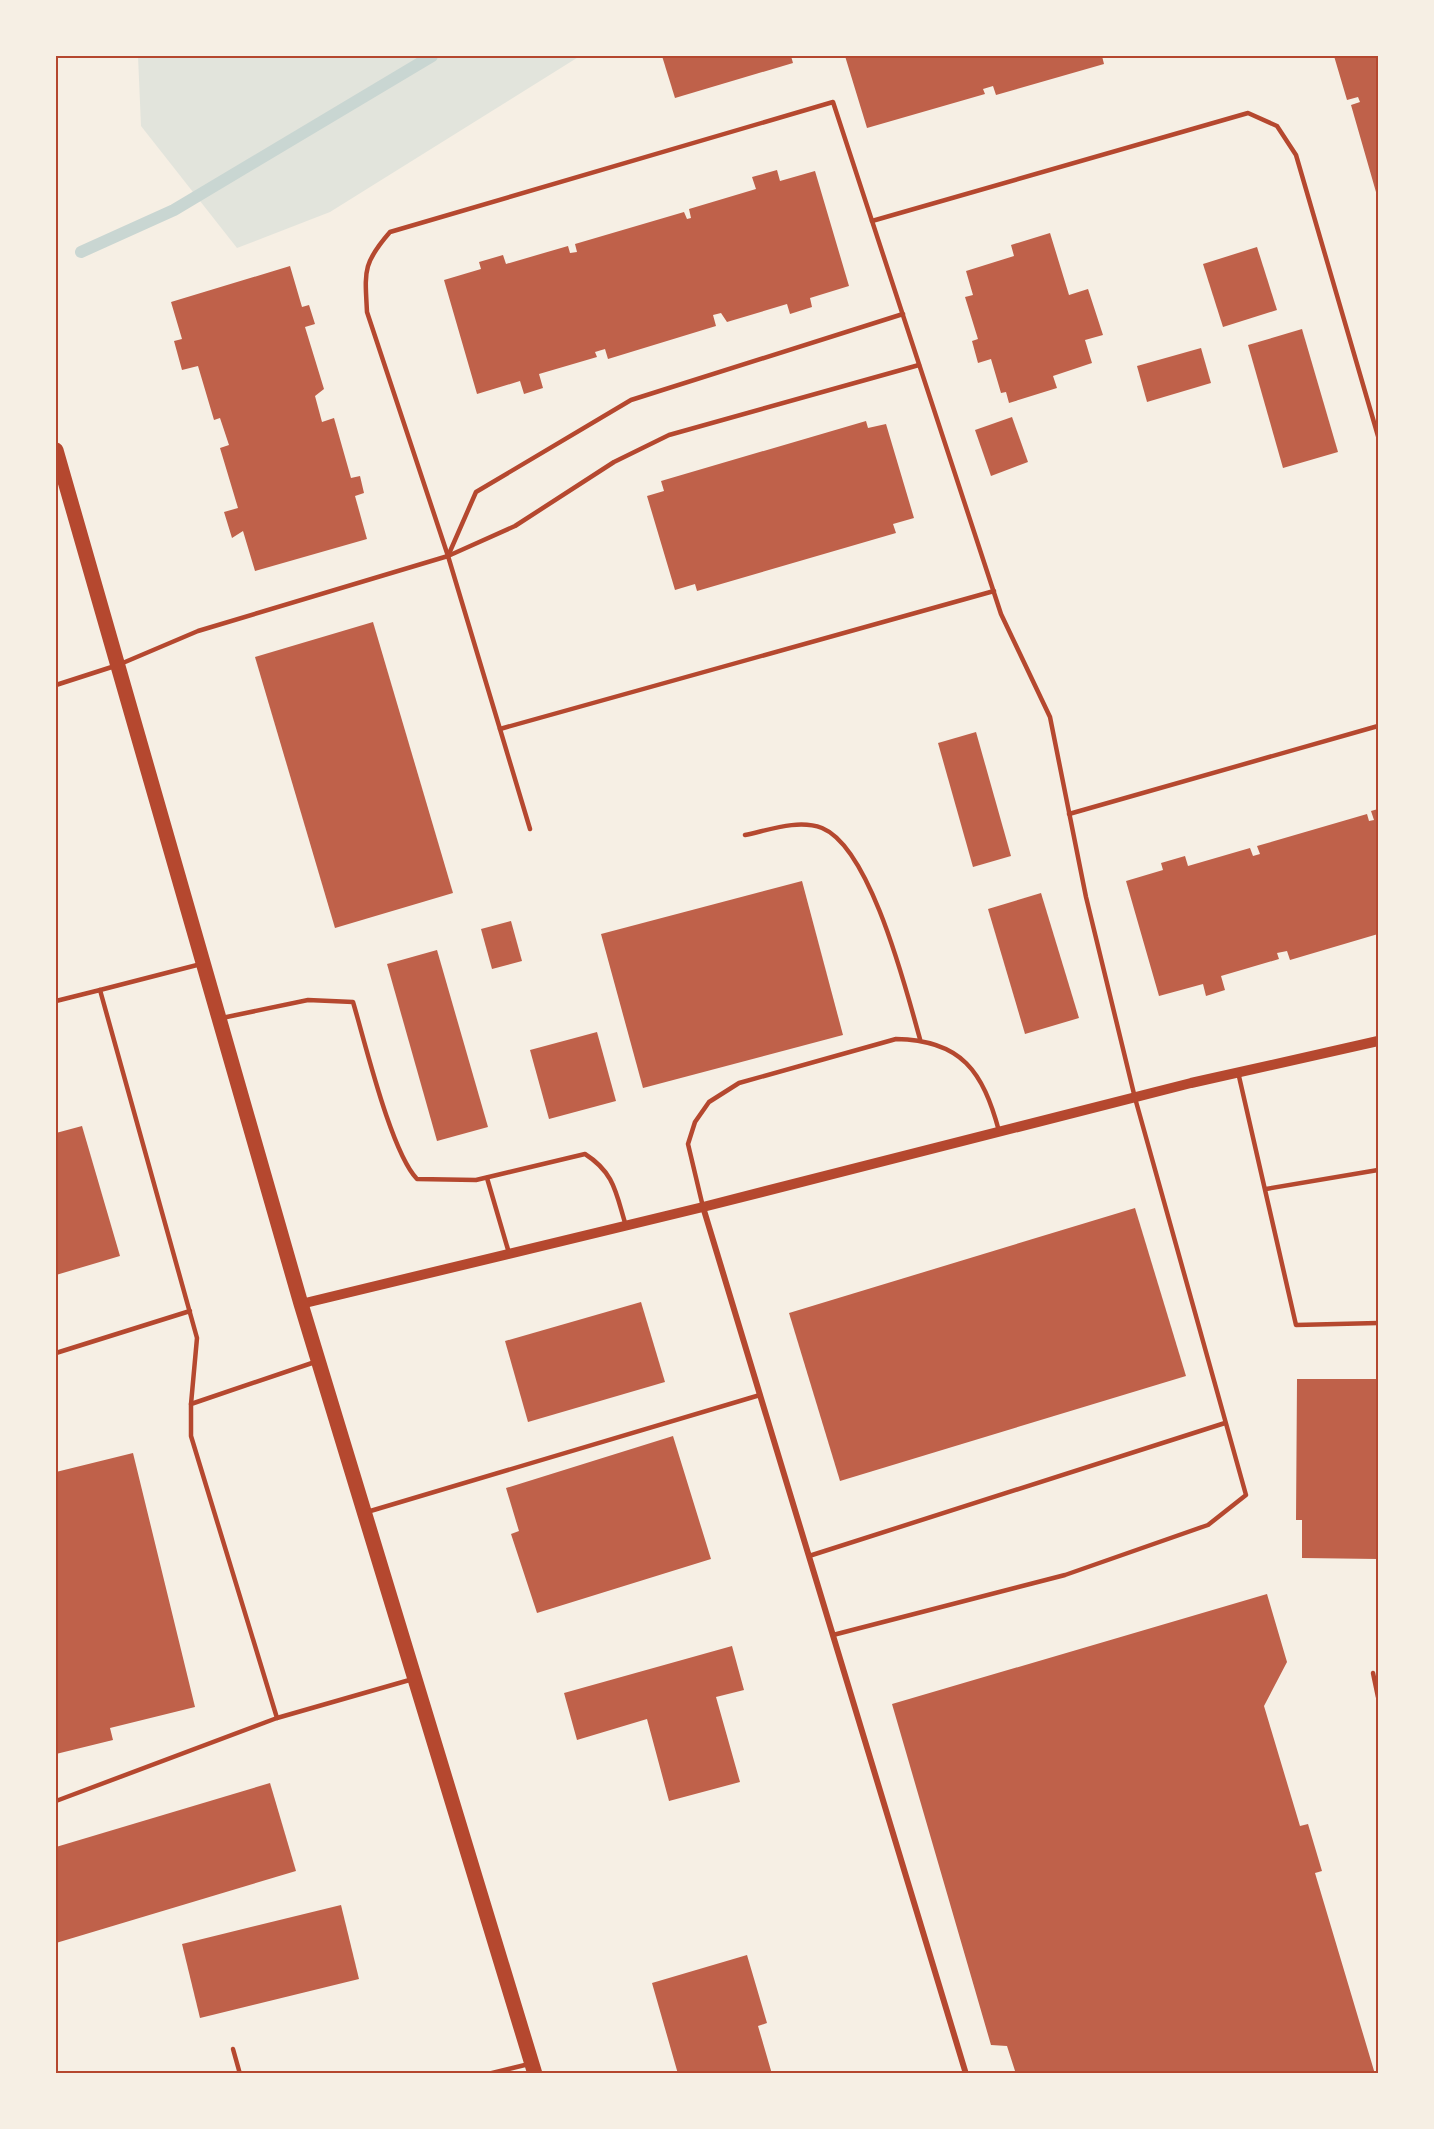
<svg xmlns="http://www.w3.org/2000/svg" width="1434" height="2129" viewBox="0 0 1434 2129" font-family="'Golos Text',sans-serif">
  <rect width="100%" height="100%" fill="#f6efe4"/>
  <path fill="#e2e4dc" d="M 138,56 L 580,56 L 330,212 L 237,248 L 141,126 Z"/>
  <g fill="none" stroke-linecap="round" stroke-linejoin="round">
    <path stroke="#c9d6d2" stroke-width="12" d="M 81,252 L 174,210 L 432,56"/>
  </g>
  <g fill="#bf614a">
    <path d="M 662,56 L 791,56 L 793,63 L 675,98 Z"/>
    <path d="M 845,56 L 1102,56 L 1104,64 L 996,95 L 993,86 L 983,89 L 985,94 L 867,128 Z"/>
    <path d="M 1334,56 L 1378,56 L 1378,199 L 1351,105 L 1360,102 L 1358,97 L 1347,100 Z"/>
    <path d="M 777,170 L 780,181 L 815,171 L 849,286 L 810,298 L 812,307 L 790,314 L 787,304 L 727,322 L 721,313 L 713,315 L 716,326 L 608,359 L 605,349 L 595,352 L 597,357 L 539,374 L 543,388 L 524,394 L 520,381 L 477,394 L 444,280 L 481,269 L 479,262 L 503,255 L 506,264 L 568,246 L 570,253 L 577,252 L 575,244 L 684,212 L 687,219 L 691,218 L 689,209 L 756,189 L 752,177 Z"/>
    <path d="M 1050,233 L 1069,295 L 1088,289 L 1103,335 L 1085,340 L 1092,363 L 1053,376 L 1057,388 L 1009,403 L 1006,392 L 1001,393 L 991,359 L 978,363 L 972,341 L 978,339 L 965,297 L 973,295 L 966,271 L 1014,256 L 1011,245 Z"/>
    <path d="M 1257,247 L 1277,310 L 1223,327 L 1203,264 Z"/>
    <path d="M 290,266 L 302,307 L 309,305 L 315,324 L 305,327 L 324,389 L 315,396 L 322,422 L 334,418 L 351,478 L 360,476 L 364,493 L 355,496 L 367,539 L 255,571 L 243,531 L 232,538 L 224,512 L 238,508 L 220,448 L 229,445 L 220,418 L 214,420 L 198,366 L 182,370 L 174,341 L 182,339 L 171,302 Z"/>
    <path d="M 1302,329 L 1338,452 L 1283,468 L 1248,345 Z"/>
    <path d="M 1201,348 L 1211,383 L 1147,402 L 1137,366 Z"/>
    <path d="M 1012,417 L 1028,462 L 991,476 L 975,430 Z"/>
    <path d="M 866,421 L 868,428 L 886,424 L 914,518 L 893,524 L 896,533 L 697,591 L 695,584 L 675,590 L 647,496 L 664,491 L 661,481 Z"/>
    <path d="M 373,622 L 453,893 L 335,928 L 255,657 Z"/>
    <path d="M 976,732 L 1011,856 L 973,867 L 938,743 Z"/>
    <path d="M 1378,809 L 1378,934 L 1290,960 L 1287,951 L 1277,953 L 1279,959 L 1221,976 L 1225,990 L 1206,996 L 1203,984 L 1159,996 L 1126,881 L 1163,870 L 1161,863 L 1185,856 L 1188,866 L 1250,848 L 1253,856 L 1260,854 L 1257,846 L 1367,814 L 1369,821 L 1374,820 L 1371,811 Z"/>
    <path d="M 802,881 L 843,1035 L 643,1088 L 601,934 Z"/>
    <path d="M 1041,893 L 1079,1018 L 1025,1034 L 988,909 Z"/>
    <path d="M 511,921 L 522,961 L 492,969 L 481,929 Z"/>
    <path d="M 437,950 L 488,1127 L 437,1141 L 387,964 Z"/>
    <path d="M 597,1032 L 616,1101 L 549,1119 L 530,1050 Z"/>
    <path d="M 82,1126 L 120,1256 L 56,1275 L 56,1133 Z"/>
    <path d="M 1135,1208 L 1186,1376 L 840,1481 L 789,1313 Z"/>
    <path d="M 641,1302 L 665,1382 L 528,1422 L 505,1341 Z"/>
    <path d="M 1297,1379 L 1378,1379 L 1378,1559 L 1302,1558 L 1302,1520 L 1296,1520 Z"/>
    <path d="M 673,1436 L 711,1559 L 537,1613 L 511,1534 L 519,1531 L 506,1488 Z"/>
    <path d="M 133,1453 L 195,1707 L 110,1728 L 113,1740 L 56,1754 L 56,1472 Z"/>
    <path d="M 1267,1594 L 1287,1662 L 1264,1706 L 1300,1826 L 1308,1824 L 1322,1871 L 1315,1873 L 1375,2074 L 1016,2074 L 1007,2046 L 991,2045 L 892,1704 Z"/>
    <path d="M 732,1646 L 744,1690 L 716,1697 L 740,1782 L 669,1801 L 647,1719 L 577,1740 L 564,1693 Z"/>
    <path d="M 270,1783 L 296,1871 L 56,1943 L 56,1847 Z"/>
    <path d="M 341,1905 L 359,1979 L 200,2018 L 182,1944 Z"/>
    <path d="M 747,1955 L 767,2023 L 758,2026 L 772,2074 L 678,2074 L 652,1983 Z"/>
  </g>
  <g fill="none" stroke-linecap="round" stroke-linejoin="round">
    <g stroke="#b5482f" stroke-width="4.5">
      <path d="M 872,221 L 1248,113 L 1277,126 L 1296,155 L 1378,436"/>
      <path d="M 448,556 L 367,312 C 365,272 362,264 390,232 L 833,102 L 1001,614 L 1050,717 L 1086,897 L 1135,1098 L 1246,1495 L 1208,1525 L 1065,1575 L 833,1635"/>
      <path d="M 448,556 L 476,492 L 631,400 L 903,314"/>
      <path d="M 448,556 L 515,526 L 614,462 L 669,435 L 919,365"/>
      <path d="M 56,685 L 118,665 L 198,631 L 448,556 L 530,829"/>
      <path d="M 500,729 L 994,591"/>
      <path d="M 1069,814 L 1378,726"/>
      <path d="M 745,835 C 769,830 798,819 822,828 C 871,848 906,990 920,1039"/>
      <path d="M 56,1001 L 100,990"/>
      <path d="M 222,1018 L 308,1000 L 353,1002 C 365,1042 391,1152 417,1179 L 476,1180 L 585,1154 C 615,1173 616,1194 626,1226"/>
      <path d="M 1238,1072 L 1296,1325 L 1378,1323"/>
      <path d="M 487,1178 L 509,1253"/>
      <path d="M 1266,1189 L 1378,1170"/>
      <path d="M 703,1207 L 688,1144 L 695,1122 L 709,1102 L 739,1083 L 896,1039 C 962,1040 983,1072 999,1131"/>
      <path d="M 56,1353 L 190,1311"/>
      <path d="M 191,1404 L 197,1338 L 100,990 L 201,964"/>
      <path d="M 367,1512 L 760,1395"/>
      <path d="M 809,1556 L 1225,1423"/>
      <path d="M 1373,1673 L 1378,1697"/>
      <path d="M 277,1718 L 191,1436 L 191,1404 L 315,1362"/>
      <path d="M 56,1801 L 277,1718 L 413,1679"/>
      <path d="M 233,2049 L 240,2074"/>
      <path d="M 488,2074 L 529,2064"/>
    </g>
    <path stroke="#b5482f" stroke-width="6" d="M 703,1207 L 966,2074"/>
    <path stroke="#b5482f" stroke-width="10" d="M 301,1304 L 703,1207 L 1191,1083 L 1378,1041"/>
    <path stroke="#b5482f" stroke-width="15" d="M 56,450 L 301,1304 L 535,2074"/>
  </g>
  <rect width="1434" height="2129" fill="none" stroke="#f6efe4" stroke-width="114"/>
  <rect x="57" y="57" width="1320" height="2015" fill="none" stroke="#b5482f" stroke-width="2"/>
</svg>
